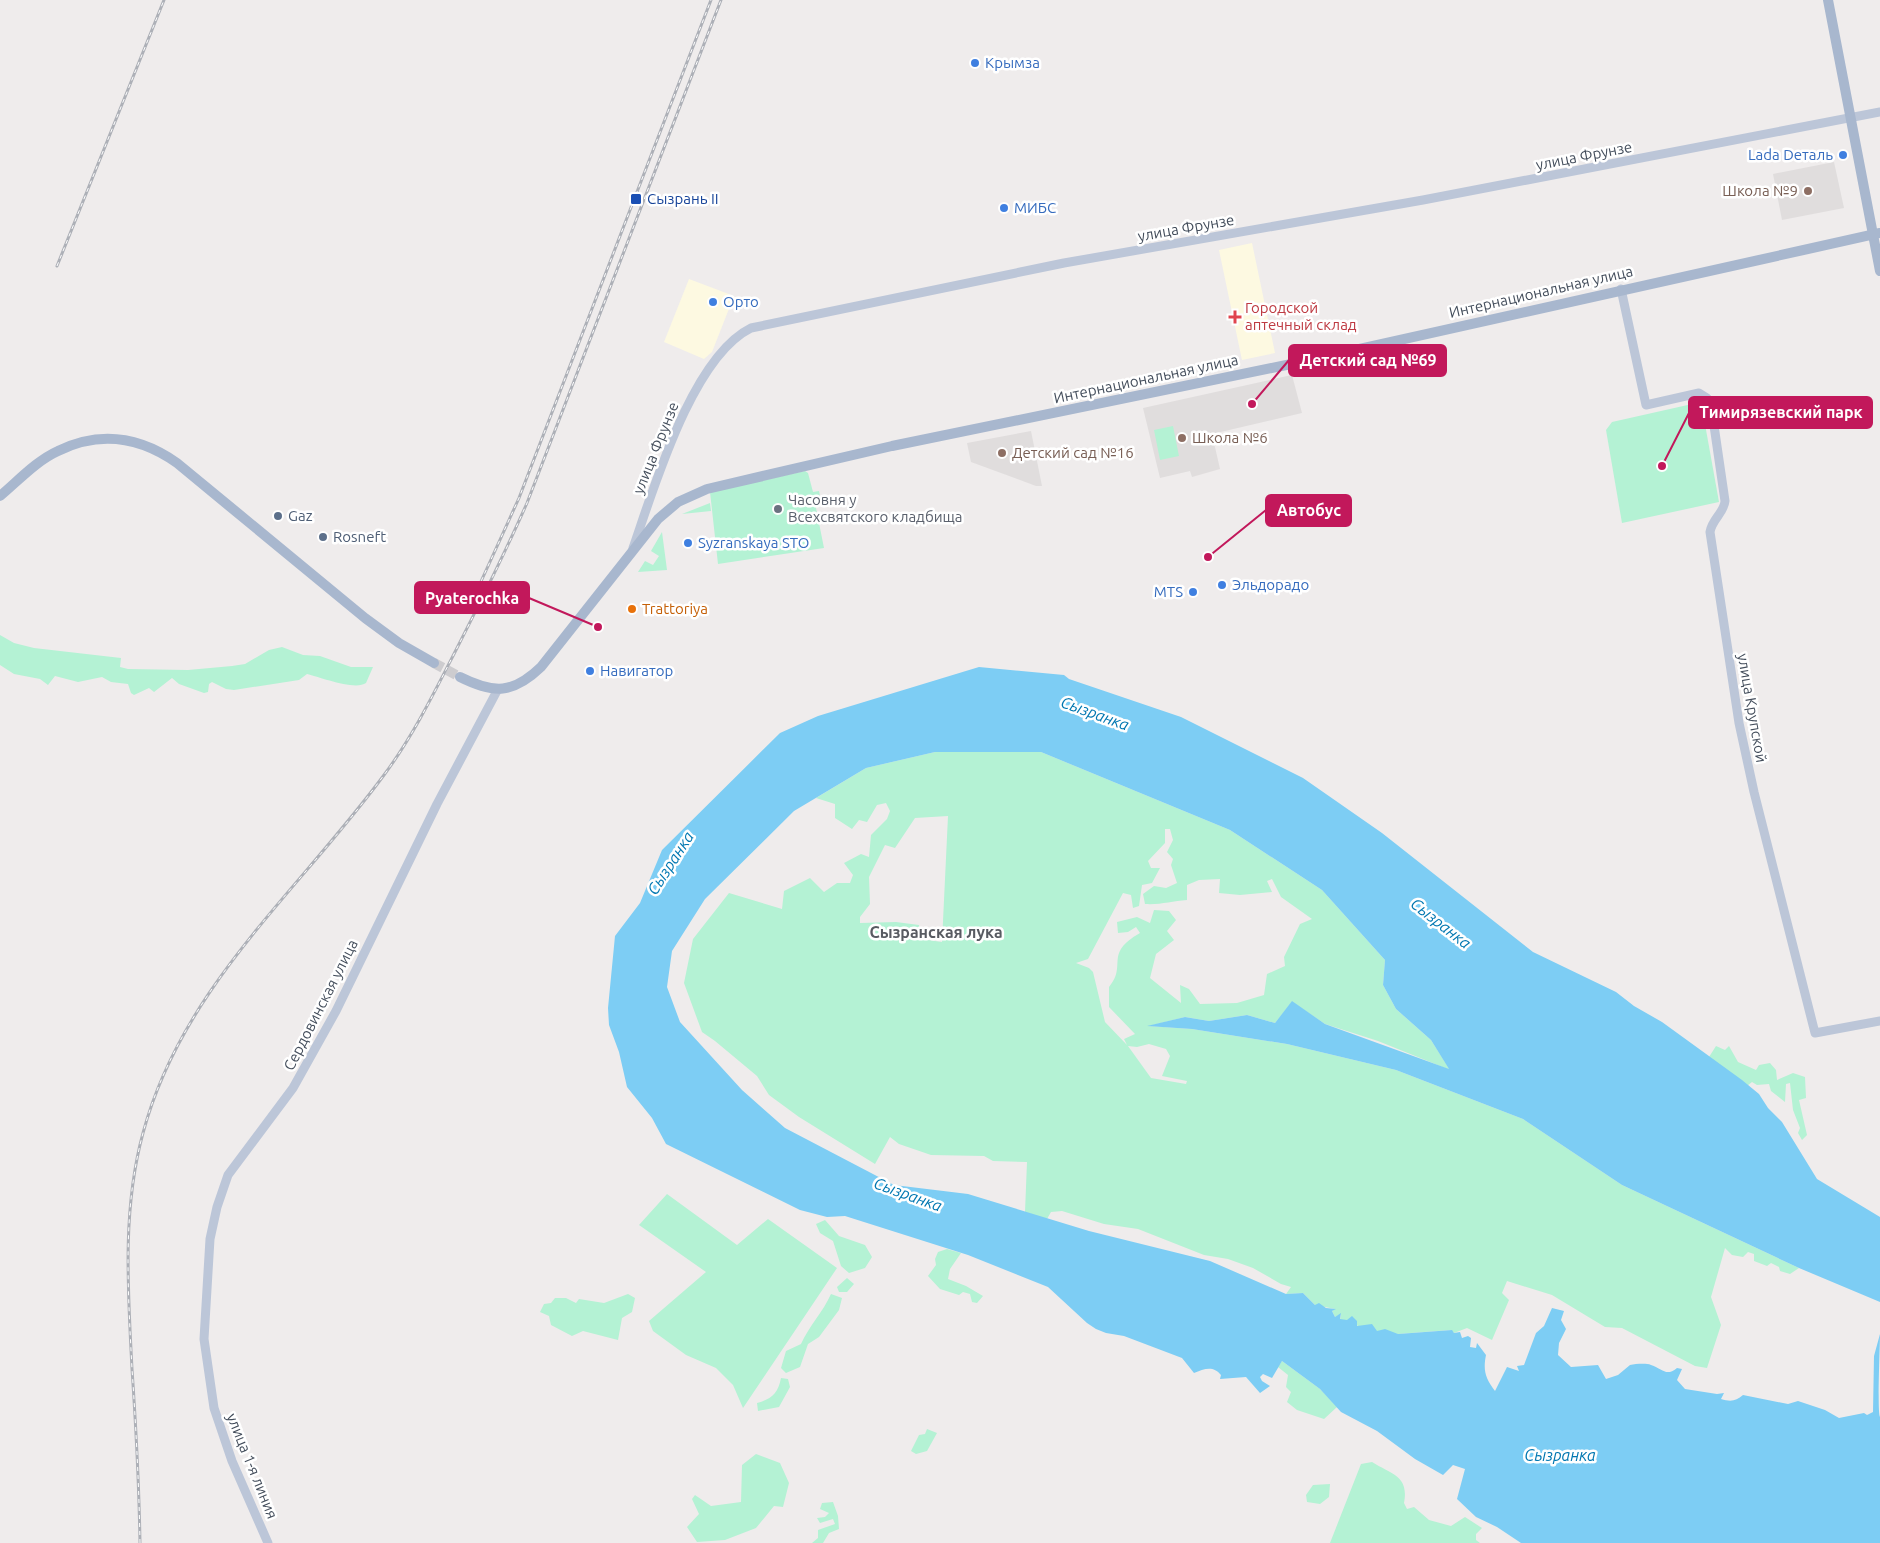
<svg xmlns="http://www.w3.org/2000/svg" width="1880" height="1543" viewBox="0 0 1880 1543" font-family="Ubuntu,sans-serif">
  <rect width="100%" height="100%" fill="#efecec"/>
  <g fill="#fdf9e1">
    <path d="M 1252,243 L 1275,353 L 1242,360 L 1219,250 Z"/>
    <path d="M 689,279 L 734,296 L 712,352 L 704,359 L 664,342 Z"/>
  </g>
  <g fill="#e0dddd">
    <path d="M 1834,162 L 1844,208 L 1782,220 L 1773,174 Z"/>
    <path d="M 1292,375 L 1302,413 L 1212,434 L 1220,469 L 1192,477 L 1190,471 L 1160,478 L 1143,408 Z"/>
    <path d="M 1031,431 L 1042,486 L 1036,486 L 971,462 L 967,443 Z"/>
  </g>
  <g fill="#b4f2d4" fill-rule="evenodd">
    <path d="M 1701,402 L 1719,502 L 1622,523 L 1606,430 L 1612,422 Z"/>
    <path d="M 1173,426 L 1179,456 L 1160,460 L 1154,430 Z"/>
    <path d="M 805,471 L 808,473 L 813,492 L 819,491 L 821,501 L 815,503 L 824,548 L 718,564 L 710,492 Z"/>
    <path d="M 710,503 L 711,511 L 682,514 Z"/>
    <path d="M 662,532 L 667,570 L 638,572 L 645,561 L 653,565 L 659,556 L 651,551 Z"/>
    <path d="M 0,635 L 14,643 L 34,648 L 121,658 L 120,667 L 128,669 L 188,670 L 232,666 L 245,664 L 269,650 L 282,647 L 303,655 L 320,656 L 351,667 L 373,667 L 366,683 C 355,691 320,677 307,674 L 299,680 L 234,690 L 226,689 L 212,682 L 209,684 L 208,692 L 204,693 L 179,684 L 172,678 L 154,692 L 149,688 L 134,695 L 131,693 L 128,684 L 111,682 L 102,677 L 78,682 L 55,676 L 48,685 L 40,679 L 14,674 L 0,665 Z"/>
    <path d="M 935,752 L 1041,752 L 1230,830 L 1322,890 L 1385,960 L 1383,985 L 1396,1009 L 1431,1040 L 1450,1070 L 1378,1041 L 1325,1024 L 1292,1002 L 1275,1023 L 1247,1015 L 1209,1021 L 1185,1017 L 1149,1026 L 1192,1029 L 1287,1044 L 1396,1070 L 1523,1119 L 1622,1185 L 1799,1268 L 1790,1274 L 1780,1271 L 1779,1267 L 1771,1263 L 1767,1266 L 1754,1261 L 1754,1254 L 1748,1252 L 1743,1257 L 1732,1255 L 1725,1248 L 1711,1297 L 1721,1325 L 1707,1368 L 1695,1366 L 1622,1328 L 1605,1327 L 1552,1295 L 1507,1281 L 1502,1293 L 1509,1300 L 1492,1340 L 1467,1328 L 1454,1333 L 1451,1330 L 1398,1334 L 1377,1332 L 1340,1320 L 1341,1314 L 1335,1317 L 1332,1311 L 1335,1309 L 1315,1305 L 1303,1293 L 1286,1294 L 1291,1287 L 1281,1284 L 1253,1268 L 1228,1259 L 1204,1255 L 1138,1229 L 1104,1224 L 1062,1211 L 1051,1212 L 1047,1219 L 1025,1212 L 1027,1162 L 993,1161 L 984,1156 L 931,1155 L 899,1144 L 890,1137 L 875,1164 L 799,1117 L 769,1095 L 757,1076 L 715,1041 L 702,1032 L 684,983 L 693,939 L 729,893 L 782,909 L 784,891 L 810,878 L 824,892 L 837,883 L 850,883 L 853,875 L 844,863 L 861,854 L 869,857 L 871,835 L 887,819 L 890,811 L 886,803 L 877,805 L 867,822 L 859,820 L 852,829 L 835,818 L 835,804 L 816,798 L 866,768 ZM 948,816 L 942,942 L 921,939 L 919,925 L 896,922 L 860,923 L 860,917 L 870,904 L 869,877 L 885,845 L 895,848 L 915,818 ZM 1165,829 L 1170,829 L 1173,840 L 1167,852 L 1173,859 L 1171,865 L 1177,883 L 1166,888 L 1154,886 L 1143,894 L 1145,904 C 1160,905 1172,901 1187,900 L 1187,885 L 1199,880 L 1220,879 L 1219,893 L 1240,895 L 1272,892 L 1267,881 L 1272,879 L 1281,897 L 1312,919 L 1300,924 L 1284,957 L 1285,966 L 1267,974 L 1264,995 L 1237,1003 L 1200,1004 L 1189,989 L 1180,985 L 1181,1003 L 1150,978 L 1156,954 L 1174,940 L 1167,931 L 1176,920 L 1169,911 L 1154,910 L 1150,923 L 1137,917 L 1117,922 L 1118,933 L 1128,932 L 1136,927 L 1140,933 C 1103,954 1128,965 1109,987 L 1109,1007 L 1135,1034 L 1124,1039 L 1127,1045 L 1105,1022 L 1093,972 L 1089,968 L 1076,963 L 1088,959 L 1123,893 L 1131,895 L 1133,908 L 1139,906 L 1142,885 L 1152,883 L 1160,868 L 1151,868 L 1148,861 L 1165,843 ZM 1149,1044 L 1166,1049 L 1170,1056 L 1162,1076 L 1187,1081 L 1186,1084 L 1151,1078 L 1128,1046 L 1137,1047 Z"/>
    <path d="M 1716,1046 L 1725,1050 L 1729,1046 L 1738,1062 L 1756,1070 L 1759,1065 L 1770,1063 L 1776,1070 L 1777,1080 L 1793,1073 L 1805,1077 L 1806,1098 L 1799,1100 L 1807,1135 L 1802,1140 L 1798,1133 L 1800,1128 L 1793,1110 L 1790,1083 L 1786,1084 L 1785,1102 L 1771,1091 L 1769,1084 L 1757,1085 L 1752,1082 L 1747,1086 L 1709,1057 Z"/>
    <path d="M 667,1194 L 737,1245 L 768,1219 L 837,1268 L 743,1408 L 733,1385 L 716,1368 L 686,1355 L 653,1331 L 649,1321 L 706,1272 L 639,1225 Z"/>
    <path d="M 825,1220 L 839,1236 L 865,1245 L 872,1257 L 865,1268 L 849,1273 L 841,1266 L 833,1241 L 820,1233 L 816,1224 Z"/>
    <path d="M 947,1249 L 961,1253 L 950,1269 L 948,1279 L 966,1286 L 983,1296 L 977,1303 L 972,1302 L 970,1294 L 963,1292 L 959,1295 L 940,1289 L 928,1276 L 936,1265 L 935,1259 L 938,1252 Z"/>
    <path d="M 847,1278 L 854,1284 L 847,1292 L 839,1292 L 837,1287 Z"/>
    <path d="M 628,1294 L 635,1298 L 632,1312 L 622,1318 L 618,1340 L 583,1331 L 572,1336 L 551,1325 L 549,1316 L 540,1312 L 544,1304 L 551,1303 L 555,1298 L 566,1298 L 576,1303 L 579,1299 L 604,1303 Z"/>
    <path d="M 831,1294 L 842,1298 L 839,1310 L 819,1337 L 808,1344 L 800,1367 L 786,1373 L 781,1368 L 786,1351 L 801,1344 C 809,1326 823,1312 831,1294 Z"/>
    <path d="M 1282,1361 L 1320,1389 L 1337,1407 L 1324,1419 L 1297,1410 L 1287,1402 L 1291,1392 L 1286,1387 L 1288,1375 L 1278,1367 Z"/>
    <path d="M 781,1378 L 788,1379 L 790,1387 L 779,1407 L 758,1411 L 757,1403 C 772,1399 778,1393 781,1378 Z"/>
    <path d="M 927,1429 L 937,1433 L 927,1451 L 916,1454 L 911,1451 L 919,1435 L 925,1434 Z"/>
    <path d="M 756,1454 L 780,1463 L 789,1483 L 783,1507 L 774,1506 L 756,1528 L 725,1540 L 697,1542 L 687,1527 L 699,1514 L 692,1499 L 695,1495 L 711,1506 L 741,1502 L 742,1465 Z"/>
    <path d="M 1372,1462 C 1393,1475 1409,1476 1404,1503 L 1407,1509 L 1414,1507 L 1429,1520 L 1451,1526 L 1465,1517 L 1482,1528 L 1476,1534 L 1476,1540 L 1480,1543 L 1330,1543 L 1361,1464 Z"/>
    <path d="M 1330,1484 L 1329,1497 L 1320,1504 L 1307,1502 L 1306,1495 L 1313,1485 Z"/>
    <path d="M 833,1502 L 838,1516 L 839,1529 L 829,1533 L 823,1543 L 812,1543 L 818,1538 L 818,1530 L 835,1524 L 833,1519 L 820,1523 L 817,1518 L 825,1517 L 829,1513 L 820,1509 L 822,1503 Z"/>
  </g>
  <path fill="#7dcdf4" d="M 979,667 L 1064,675 L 1069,679 L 1181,717 L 1303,778 L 1382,833 L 1533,952 L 1616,992 L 1634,1006 L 1662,1022 L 1742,1080 L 1759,1094 L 1768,1108 L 1782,1122 L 1817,1179 L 1880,1217 L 1880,1302 L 1799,1268 L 1622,1185 L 1523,1119 L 1396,1070 L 1287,1044 L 1192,1029 L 1147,1026 L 1185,1017 L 1209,1021 L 1247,1015 L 1275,1023 L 1292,1001 L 1325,1024 L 1449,1069 L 1431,1040 L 1396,1009 L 1383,985 L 1385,960 L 1322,890 L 1230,830 L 1041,752 L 935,752 L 866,768 L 794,811 L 705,899 L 672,951 L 667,987 L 680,1022 L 742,1090 L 785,1128 L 894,1185 L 968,1194 L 1089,1231 L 1210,1261 L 1286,1294 L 1303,1293 L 1315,1305 L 1319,1303 L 1326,1308 L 1336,1309 L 1332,1311 L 1335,1317 L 1341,1313 L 1340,1319 L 1347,1320 L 1352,1316 L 1357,1321 L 1357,1326 L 1372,1324 L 1377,1331 L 1385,1329 L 1398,1334 L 1452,1330 L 1454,1333 L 1460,1332 L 1462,1338 L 1468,1336 L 1471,1338 L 1470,1347 L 1476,1348 L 1477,1343 L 1486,1355 C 1483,1370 1485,1378 1495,1391 L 1507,1367 L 1519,1371 L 1517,1366 L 1524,1365 L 1536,1333 L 1544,1326 L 1552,1308 L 1564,1311 L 1561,1320 L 1566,1329 L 1559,1343 L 1558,1355 L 1571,1367 L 1598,1365 L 1606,1379 L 1618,1375 L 1630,1365 C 1636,1364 1646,1363 1651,1365 C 1663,1369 1666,1377 1677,1368 L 1682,1369 L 1677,1380 L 1685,1389 L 1717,1394 L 1724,1393 L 1721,1399 C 1731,1402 1736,1401 1743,1395 L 1788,1404 L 1798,1401 L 1825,1410 L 1839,1418 L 1864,1413 L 1867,1415 L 1873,1412 L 1874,1356 L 1880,1334 C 1880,1347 1877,1411 1880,1417 L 1880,1543 L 1521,1543 L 1497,1527 L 1476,1517 L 1457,1499 L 1465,1469 L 1453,1465 L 1443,1475 L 1415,1459 L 1377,1431 L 1341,1412 L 1320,1389 L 1282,1361 L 1272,1378 L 1263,1374 L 1260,1377 L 1262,1381 L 1270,1386 L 1260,1393 L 1246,1377 L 1220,1379 L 1221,1375 C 1213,1365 1204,1369 1194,1373 L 1182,1358 L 1124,1336 L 1106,1333 L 1096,1329 L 1087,1323 L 1048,1287 L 968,1255 L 845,1216 L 827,1217 L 800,1210 L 666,1144 L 652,1118 L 627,1087 L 619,1052 L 609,1025 L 608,1008 L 615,936 L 640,903 L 662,850 L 780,733 L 818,716 Z"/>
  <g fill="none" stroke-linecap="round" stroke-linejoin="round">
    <path stroke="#cdcccf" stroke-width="10" stroke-dasharray="10 5" stroke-linecap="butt" d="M 434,663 L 460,677"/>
    <g stroke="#bcc6d8" stroke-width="9">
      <path d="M 1621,289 L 1646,405 L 1699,393 L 1707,398 L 1711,405 L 1725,501 C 1724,513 1712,519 1710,532 L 1739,723 L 1754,792 L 1815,1033 L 1880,1021"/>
      <path d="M 633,548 C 654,488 692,357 751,328 L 1064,263 L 1423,200 L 1880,112"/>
      <path d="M 268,1543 L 232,1461 L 214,1408 L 204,1339 L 210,1239 L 217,1207 L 228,1175 L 293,1088 L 336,1011 L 437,804 L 498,689"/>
    </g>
    <g stroke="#a8b7ce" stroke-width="10">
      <path d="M 1828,0 L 1880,271"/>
      <path d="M 0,496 C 18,481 36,461 58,451 C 101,430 140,437 177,463 L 365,618 L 399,643 L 434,663"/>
      <path d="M 460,677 C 494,694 513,694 541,667 L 658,519 L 678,502 L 707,489 L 892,446 L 1301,362 L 1880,233"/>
    </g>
    <g stroke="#adb0b7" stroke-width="3">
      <g id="rail">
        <path d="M 57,266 L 164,0"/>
        <path d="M 468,610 L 519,498 L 711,0"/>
        <path d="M 140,1543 C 139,1485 136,1427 132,1369 C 128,1290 122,1210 143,1133 C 182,987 298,892 384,775 C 413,736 434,693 456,650 C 481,601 505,553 527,503 L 721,0"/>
      </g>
    </g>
    <use href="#rail" stroke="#fff" stroke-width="1" stroke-dasharray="4" stroke-linecap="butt"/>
  </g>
  <g fill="#3f7fe0" stroke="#fff" stroke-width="2">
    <circle cx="975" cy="63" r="5"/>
    <circle cx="1843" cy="155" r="5"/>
    <circle cx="1004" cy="208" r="5"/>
    <circle cx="713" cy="302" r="5"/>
    <circle cx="688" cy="543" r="5"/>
    <circle cx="1222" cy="585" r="5"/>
    <circle cx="1193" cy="592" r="5"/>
    <circle cx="590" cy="671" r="5"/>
  </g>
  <g fill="#8d6e63" stroke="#fff" stroke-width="2">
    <circle cx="1808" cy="191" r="5"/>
    <circle cx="1182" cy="438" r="5"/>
    <circle cx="1002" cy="453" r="5"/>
  </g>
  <rect fill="#1a4fb4" stroke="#fff" stroke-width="2" x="630" y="193" width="12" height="12" rx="2.5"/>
  <path fill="#e0444e" stroke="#fff" stroke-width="2" d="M1232.5 309.5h5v5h5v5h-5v5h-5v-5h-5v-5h5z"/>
  <circle fill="#6b7280" stroke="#fff" stroke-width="2" cx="778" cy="509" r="5"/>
  <g fill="#5c6f8a" stroke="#fff" stroke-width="2">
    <circle cx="278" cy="516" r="5"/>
    <circle cx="323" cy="537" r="5"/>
  </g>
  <circle fill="#e8710a" stroke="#fff" stroke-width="2" cx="632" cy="609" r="5"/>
  <g text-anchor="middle" stroke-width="5" stroke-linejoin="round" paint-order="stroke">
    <g font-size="15" fill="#366cbe" stroke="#fff" text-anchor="start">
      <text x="985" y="68">Крымза</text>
      <text x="1833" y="160" text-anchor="end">Lada Dеталь</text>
      <text x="1014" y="213">МИБС</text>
      <text x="723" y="307">Орто</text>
      <text x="698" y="548">Syzranskaya STO</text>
      <text x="1232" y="590">Эльдорадо</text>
      <text x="1183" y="597" text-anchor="end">MTS</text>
      <text x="600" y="676">Навигатор</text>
    </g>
    <g font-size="15" fill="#434d5b" stroke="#fff">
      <text transform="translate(1584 156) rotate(-11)" y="5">улица Фрунзе</text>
      <text transform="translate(1186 228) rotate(-10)" y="5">улица Фрунзе</text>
      <text transform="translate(1541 292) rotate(-13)" y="5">Интернациональная улица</text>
      <text transform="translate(1146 379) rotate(-12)" y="5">Интернациональная улица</text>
      <text transform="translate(656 448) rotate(-68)" y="5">улица Фрунзе</text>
      <text transform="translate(1752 708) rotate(80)" y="5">улица Крупской</text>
      <text transform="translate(321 1005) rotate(-63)" y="5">Сердовинская улица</text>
      <text transform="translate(252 1466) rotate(68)" y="5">улица 1-я линия</text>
    </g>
    <g font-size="15" fill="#785e54" stroke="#fff" text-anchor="start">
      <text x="1798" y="196" text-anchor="end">Школа №9</text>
      <text x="1192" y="443">Школа №6</text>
      <text x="1012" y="458">Детский сад №16</text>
    </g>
    <g font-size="15" fill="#164399" stroke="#fff" text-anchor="start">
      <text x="647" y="204">Сызрань II</text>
    </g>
    <g font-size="15" fill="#be3a42" stroke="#fff" text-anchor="start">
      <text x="1245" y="313">Городской<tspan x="1245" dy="17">аптечный склад</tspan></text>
    </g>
    <g font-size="15" fill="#5b616d" stroke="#fff" text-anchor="start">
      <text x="788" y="505">Часовня у<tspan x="788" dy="17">Всехсвятского кладбища</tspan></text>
    </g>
    <g font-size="15" fill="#4e5e75" stroke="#fff" text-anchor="start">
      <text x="288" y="521">Gaz</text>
      <text x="333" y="542">Rosneft</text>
    </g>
    <g font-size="15" fill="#c56008" stroke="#fff" text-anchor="start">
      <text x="642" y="614">Trattoriya</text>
    </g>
    <g font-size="16" font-style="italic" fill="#0077b1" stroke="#fff">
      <text transform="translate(1095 713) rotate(20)" y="6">Сызранка</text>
      <text transform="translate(670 863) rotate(-57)" y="6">Сызранка</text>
      <text transform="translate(1441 923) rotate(38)" y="6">Сызранка</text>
      <text transform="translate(908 1194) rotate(20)" y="6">Сызранка</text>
      <text x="1560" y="1461">Сызранка</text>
    </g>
    <g font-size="16" font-weight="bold" fill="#585b62" stroke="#fff">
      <text x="936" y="938">Сызранская лука</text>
    </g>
  </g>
  <path fill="none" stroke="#c2185b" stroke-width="2" d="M1252 404L1289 360M1662 466L1689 413M1208 557L1266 510M598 627L529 598"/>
  <g fill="#c2185b" stroke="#fff" stroke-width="2">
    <circle cx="1252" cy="404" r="5"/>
    <circle cx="1662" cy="466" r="5"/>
    <circle cx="1208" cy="557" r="5"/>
    <circle cx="598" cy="627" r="5"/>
  </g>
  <g fill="#c2185b" stroke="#c2185b" stroke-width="2">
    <rect x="1289" y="345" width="157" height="31" rx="5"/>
    <rect x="1689" y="397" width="183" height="31" rx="5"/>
    <rect x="1266" y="495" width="85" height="31" rx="5"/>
    <rect x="415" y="582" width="114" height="31" rx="5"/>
  </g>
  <g font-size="16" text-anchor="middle" font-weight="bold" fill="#fff">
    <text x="1368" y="366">Детский сад №69</text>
    <text x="1781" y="418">Тимирязевский парк</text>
    <text x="1309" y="516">Автобус</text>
    <text x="472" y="604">Pyaterochka</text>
  </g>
</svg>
